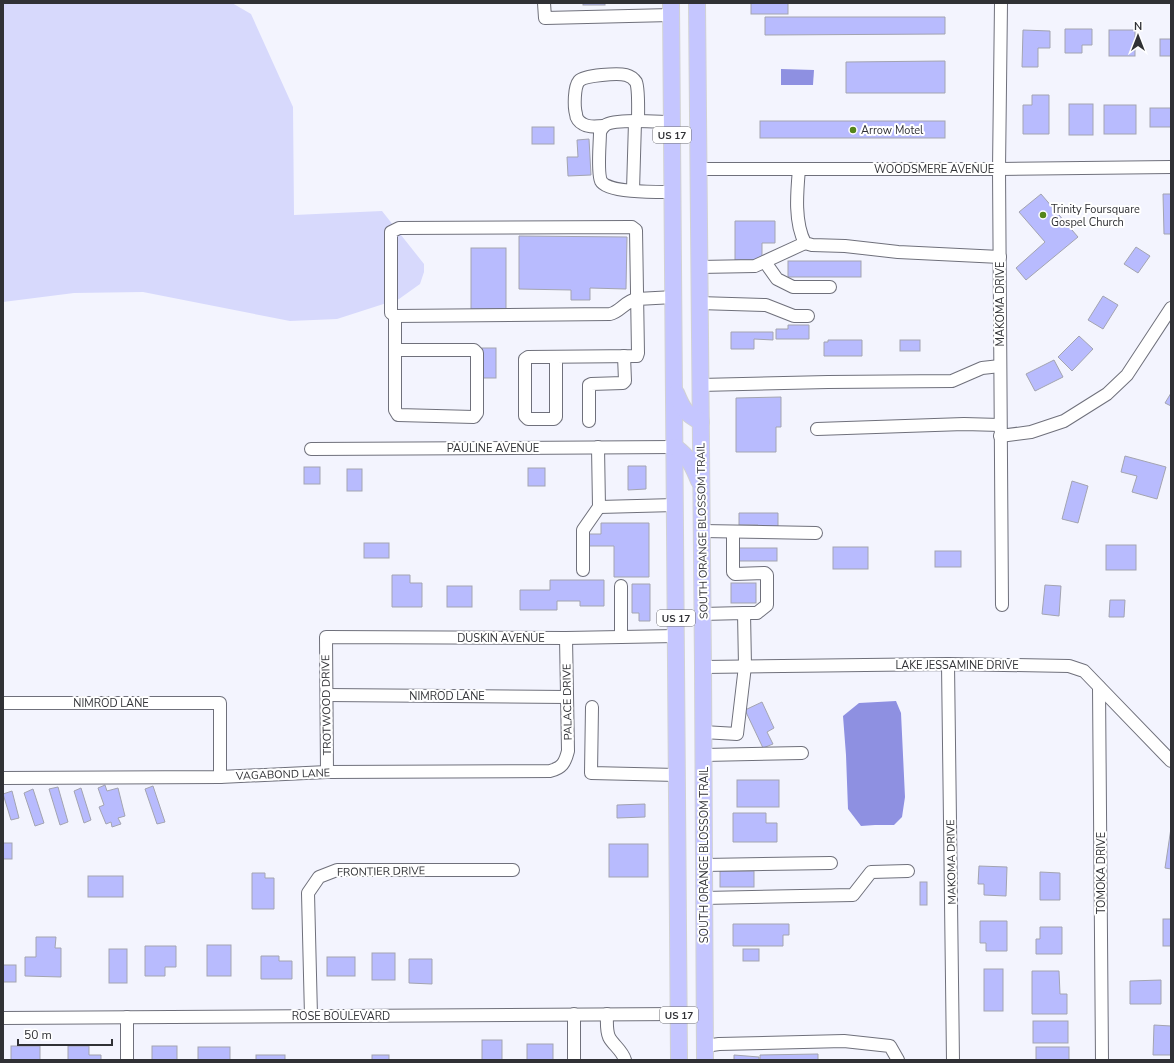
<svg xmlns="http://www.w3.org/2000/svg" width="1174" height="1063" viewBox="0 0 1174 1063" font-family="'Nunito Sans',sans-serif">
  <rect width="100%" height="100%" fill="#f3f4fe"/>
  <path fill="#d7d9fc" d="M 3,3 L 232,3 L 251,14 L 293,107 L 294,215 L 382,211 L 424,264 L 424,272 L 420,284 L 399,299 L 337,319 L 290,321 L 143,292 L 74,293 L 3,302 Z"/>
  <g fill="#8e90e1">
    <path d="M 781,69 L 814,70 L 813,85 L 781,85 Z"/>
    <path d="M 896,701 L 901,713 L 905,797 L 902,817 L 894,825 L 875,825 L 861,826 L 848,809 L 846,755 L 843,716 L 859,703 Z"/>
  </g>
  <g fill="#b8bbfe" stroke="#a3a4b0">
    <rect x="583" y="3" width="22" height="2"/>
    <rect x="751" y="3" width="37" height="11"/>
    <path d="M 765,17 L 945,17 L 945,34 L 765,35 Z"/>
    <path d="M 1065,29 L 1092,29 L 1092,45 L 1082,45 L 1082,53 L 1065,53 Z"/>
    <path d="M 1023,30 L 1050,31 L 1050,48 L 1038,48 L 1038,67 L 1022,67 Z"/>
    <rect x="1109" y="30" width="26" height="26"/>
    <rect x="1160" y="39" width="11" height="17"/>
    <path d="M 945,61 L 945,93 L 846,93 L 846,62 Z"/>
    <path d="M 1032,95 L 1049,95 L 1049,134 L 1023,134 L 1023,105 L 1032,105 Z"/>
    <rect x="1069" y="104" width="24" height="31"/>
    <rect x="1104" y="105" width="32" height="29"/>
    <rect x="1150" y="108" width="21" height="19"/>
    <rect x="760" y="121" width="185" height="17"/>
    <rect x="532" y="127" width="22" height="17"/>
    <path d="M 589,139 L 591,175 L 568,176 L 567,157 L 578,157 L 577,140 Z"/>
    <path d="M 1041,194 L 1078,237 L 1026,280 L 1016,268 L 1045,242 L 1019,212 Z"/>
    <path d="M 1163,194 L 1171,194 L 1171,234 L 1164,234 Z"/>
    <path d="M 735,221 L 775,221 L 775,243 L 762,243 L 762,260 L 735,260 Z"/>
    <path d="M 519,236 L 627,237 L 626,289 L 590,288 L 590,300 L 571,300 L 571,290 L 519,289 Z"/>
    <path d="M 1136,247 L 1150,256 L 1138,273 L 1124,264 Z"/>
    <rect x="471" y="248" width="35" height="61"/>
    <rect x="788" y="261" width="73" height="16"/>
    <path d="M 1103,296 L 1118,305 L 1103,329 L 1088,320 Z"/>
    <path d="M 788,325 L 809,325 L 809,339 L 776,339 L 776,329 L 788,329 Z"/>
    <path d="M 731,332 L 773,332 L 773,340 L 754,339 L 754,349 L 731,349 Z"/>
    <path d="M 1079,336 L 1093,349 L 1072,371 L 1058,357 Z"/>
    <path d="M 828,340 L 862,340 L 862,356 L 824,356 L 824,342 L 828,342 Z"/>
    <rect x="900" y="340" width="20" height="11"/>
    <rect x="482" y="348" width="14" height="30"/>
    <path d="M 1054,360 L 1063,377 L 1035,391 L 1026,374 Z"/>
    <path d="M 1171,393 L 1171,406 L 1165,403 Z"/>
    <path d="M 781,397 L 781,427 L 776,427 L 776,452 L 736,452 L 736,398 Z"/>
    <path d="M 1125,456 L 1166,467 L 1157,499 L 1132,492 L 1137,476 L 1121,472 Z"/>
    <path d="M 628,466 L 646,466 L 646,489 L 628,490 Z"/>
    <rect x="304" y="467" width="16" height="17"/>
    <rect x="528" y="468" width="17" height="18"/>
    <rect x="347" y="469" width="15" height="22"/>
    <path d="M 1072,481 L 1088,486 L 1078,523 L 1062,519 Z"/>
    <path d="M 739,513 L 778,513 L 778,530 L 758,530 L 758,525 L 739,525 Z"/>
    <path d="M 601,523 L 649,523 L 649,577 L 614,577 L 614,546 L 589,546 L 589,534 L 601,534 Z"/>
    <rect x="364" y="543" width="25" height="15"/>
    <rect x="1106" y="545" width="30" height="25"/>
    <rect x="833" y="547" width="35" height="22"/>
    <rect x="739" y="548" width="38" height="13"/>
    <rect x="935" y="551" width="26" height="16"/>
    <path d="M 392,575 L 410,575 L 410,583 L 422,583 L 422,607 L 392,607 Z"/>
    <path d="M 550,580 L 604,580 L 604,606 L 580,606 L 580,601 L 557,601 L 557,610 L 520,610 L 520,590 L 550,590 Z"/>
    <rect x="731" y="583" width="25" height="20"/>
    <path d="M 632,584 L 650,584 L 650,621 L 639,621 L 639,613 L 632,613 Z"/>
    <path d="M 1045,585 L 1061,586 L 1059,616 L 1042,614 Z"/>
    <rect x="447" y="586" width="25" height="21"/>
    <path d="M 1110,600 L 1125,600 L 1124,617 L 1109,617 Z"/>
    <path d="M 762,702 L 774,728 L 767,732 L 773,744 L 763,748 L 745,710 Z"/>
    <rect x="737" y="780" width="42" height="27"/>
    <path d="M 105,785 L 107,791 L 118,788 L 125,816 L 118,818 L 121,824 L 112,827 L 111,822 L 106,824 L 99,807 L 104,805 L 98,788 Z"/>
    <path d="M 153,786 L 165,822 L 157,824 L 145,789 Z"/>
    <path d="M 58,787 L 68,822 L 60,825 L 49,789 Z"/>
    <path d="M 81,788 L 91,820 L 84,823 L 74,791 Z"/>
    <path d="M 33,789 L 44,823 L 35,826 L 24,793 Z"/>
    <path d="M 12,791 L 19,818 L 11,820 L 3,794 Z"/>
    <path d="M 645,804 L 645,817 L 617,818 L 617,805 Z"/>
    <path d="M 733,813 L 766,813 L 766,823 L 777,823 L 777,842 L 733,842 Z"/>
    <path d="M 1171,828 L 1171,869 L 1165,868 Z"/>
    <rect x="3" y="843" width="9" height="16"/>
    <rect x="609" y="844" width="39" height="33"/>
    <path d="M 979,866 L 1007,867 L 1006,896 L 984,895 L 984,884 L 978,884 Z"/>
    <rect x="720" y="871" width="34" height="16"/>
    <path d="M 1040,872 L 1060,873 L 1060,900 L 1040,900 Z"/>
    <path d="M 252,873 L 265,873 L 265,878 L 274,878 L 274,909 L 252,909 Z"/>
    <rect x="88" y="876" width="35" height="21"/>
    <rect x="920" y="882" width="7" height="23"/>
    <rect x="1163" y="919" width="8" height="27"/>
    <path d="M 980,921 L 1007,921 L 1007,951 L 986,951 L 986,943 L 980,943 Z"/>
    <path d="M 733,924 L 789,924 L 789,935 L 783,935 L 783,946 L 733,946 Z"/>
    <path d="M 1040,927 L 1062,927 L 1062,954 L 1036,954 L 1036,939 L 1040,939 Z"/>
    <path d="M 36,937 L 56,937 L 55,948 L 61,948 L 61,977 L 25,976 L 25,957 L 36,957 Z"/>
    <rect x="207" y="945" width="24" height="31"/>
    <path d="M 145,946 L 176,946 L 176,967 L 165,967 L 165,976 L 145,976 Z"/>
    <rect x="109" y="949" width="18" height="34"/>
    <rect x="743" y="949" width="16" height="12"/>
    <rect x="372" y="953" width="23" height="27"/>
    <path d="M 261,956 L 279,956 L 279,961 L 292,961 L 292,979 L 261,979 Z"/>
    <rect x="327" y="957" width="28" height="19"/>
    <path d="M 409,959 L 432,959 L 432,984 L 409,983 Z"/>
    <rect x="3" y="965" width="13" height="17"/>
    <rect x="984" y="969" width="19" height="42"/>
    <path d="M 1032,971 L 1059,971 L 1060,994 L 1067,994 L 1067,1014 L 1032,1014 Z"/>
    <path d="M 1161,980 L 1161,1004 L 1130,1004 L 1130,981 Z"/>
    <rect x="1033" y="1021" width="35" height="22"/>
    <path d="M 1154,1025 L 1171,1026 L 1171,1055 L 1153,1055 Z"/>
    <rect x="482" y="1040" width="20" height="20"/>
    <rect x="527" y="1044" width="26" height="16"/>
    <rect x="11" y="1046" width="29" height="14"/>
    <path d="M 68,1046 L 89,1046 L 89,1055 L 101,1055 L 101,1060 L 68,1060 Z"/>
    <rect x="152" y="1046" width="25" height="14"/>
    <rect x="198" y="1047" width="32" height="13"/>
    <rect x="1036" y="1047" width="33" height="13"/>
    <path d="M 818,1054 L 818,1060 L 760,1060 L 760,1055 Z"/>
    <rect x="256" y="1055" width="29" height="5"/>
    <rect x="372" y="1055" width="17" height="5"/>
    <path d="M 734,1055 L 759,1057 L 759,1060 L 734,1060 Z"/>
  </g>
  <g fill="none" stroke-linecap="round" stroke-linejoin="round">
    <g stroke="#6f707b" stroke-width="14">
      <g id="minor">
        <path d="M 544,3 L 545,18 L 671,15"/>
        <path d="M 1001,3 L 999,169 L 1002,605"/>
        <path d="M 672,122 C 659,122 612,118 604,126 C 602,128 601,130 600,132 C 600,143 597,172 601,181 C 607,193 659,192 673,192"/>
        <path d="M 604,126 C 597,126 589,128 583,124 C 579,122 576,118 576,114 C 574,107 574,87 579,81 C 585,75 618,73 626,75 C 630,76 634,79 636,82 C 639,89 638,114 638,122"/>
        <path d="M 698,169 L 999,169 L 1171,167"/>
        <path d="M 799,169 C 797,192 794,222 805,243 L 812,245 L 845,246 L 898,252 L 1000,257"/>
        <path d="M 633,190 L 635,122"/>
        <path d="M 765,262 L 777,279 L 793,287 L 830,287"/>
        <path d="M 699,267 L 755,266 L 805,243"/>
        <path d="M 699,303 L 766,305 L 794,316 L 808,316"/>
        <path d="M 395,350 L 474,350 L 477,353 L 477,413 L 474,417 L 398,415 L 395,410 L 395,316"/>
        <path d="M 556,357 L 556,417 L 554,419 L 528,419 L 525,416 L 525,359 L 528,357 L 637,356 L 638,353 L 636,230 L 632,227 L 399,228 L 391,232 L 391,313 L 395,316 L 610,314 C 620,312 625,301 637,299 L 674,297"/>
        <path d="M 700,385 L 828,382 L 952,381 L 982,368 L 1000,366"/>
        <path d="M 589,421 L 589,385 L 591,384 L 623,383 L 625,381 L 624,356"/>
        <path d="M 817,429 L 964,424 L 1000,425"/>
        <path d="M 1000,436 L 1031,432 L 1064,421 L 1107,394 L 1127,375 L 1171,308"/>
        <path d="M 311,449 L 675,447"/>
        <path d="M 599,507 L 675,505"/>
        <path d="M 702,531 L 816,533"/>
        <path d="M 733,532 L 733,572 L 735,574 L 765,573 L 767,575 L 767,605 L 757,613 L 744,613"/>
        <path d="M 583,570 L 583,530 L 599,507 L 598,447"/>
        <path d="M 621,586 L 621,637"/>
        <path d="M 702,614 L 744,613 L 745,666 L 737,734 L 703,732"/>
        <path d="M 948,664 L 953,1060"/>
        <path d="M 703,667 L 948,664 L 1069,666 L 1084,671 L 1171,761"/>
        <path d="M 1099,687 L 1102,1060"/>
        <path d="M 327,695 L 567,697"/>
        <path d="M 3,703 L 220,703 L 220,777"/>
        <path d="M 592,707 L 591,773 L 677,775"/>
        <path d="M 704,755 L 802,753"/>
        <path d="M 327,772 L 326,637 L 566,638 L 676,636"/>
        <path d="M 3,778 L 220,777 L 327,772 L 550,771 C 562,768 565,763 568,751 L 566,638"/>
        <path d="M 704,865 L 831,863"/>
        <path d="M 704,898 L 853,895 L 871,872 L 908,871"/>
        <path d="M 574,1014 L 574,1060"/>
        <path d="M 607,1014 C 607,1021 606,1030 609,1037 C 613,1045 622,1050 625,1060"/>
        <path d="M 311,1016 L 308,893 L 319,877 L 337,870 L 513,870"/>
        <path d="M 3,1018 L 679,1014"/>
        <path d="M 705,1046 L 719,1044 L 844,1041 L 890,1046 L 898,1060"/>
        <path d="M 127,1060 L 127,1017"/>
      </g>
    </g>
    <g stroke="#d1d2d3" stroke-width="18">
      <g id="major">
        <path d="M 671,3 L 679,1060"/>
        <path d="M 697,3 L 703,667 L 705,1060"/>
        <path d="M 676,393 C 683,410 685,413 701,422"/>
        <path d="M 675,447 C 689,457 693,466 699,481"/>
      </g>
    </g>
    <use href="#minor" stroke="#fff" stroke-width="12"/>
    <use href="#major" stroke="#c5c6ff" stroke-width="16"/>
  </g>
  <g fill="#55861a" stroke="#fff" stroke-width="1.5">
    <circle cx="853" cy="130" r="4"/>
    <circle cx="1043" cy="215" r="4"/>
  </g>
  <g text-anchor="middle" stroke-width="4" stroke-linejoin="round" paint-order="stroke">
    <g fill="#fff" stroke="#6e6f72" stroke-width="1">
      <rect x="653" y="127" width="38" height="16" rx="3"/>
      <rect x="657" y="610" width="38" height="16" rx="3"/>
      <rect x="660" y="1007" width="38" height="16" rx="3"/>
    </g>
    <g font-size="10" font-weight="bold" fill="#303135">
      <text x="672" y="139">US 17</text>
      <text x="676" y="622">US 17</text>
      <text x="679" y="1019">US 17</text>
    </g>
    <g font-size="11" fill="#303135" stroke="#fff" text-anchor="start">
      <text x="861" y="134">Arrow Motel</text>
      <text x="1051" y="213">Trinity Foursquare<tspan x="1051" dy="13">Gospel Church</tspan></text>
    </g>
    <g font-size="11" fill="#303135" stroke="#fff">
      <text x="934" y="173">WOODSMERE AVENUE</text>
      <text transform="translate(1000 304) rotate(-90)" y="4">MAKOMA DRIVE</text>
      <text x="493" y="452">PAULINE AVENUE</text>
      <text transform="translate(702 531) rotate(-91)" y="4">SOUTH ORANGE BLOSSOM TRAIL</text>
      <text x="501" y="642">DUSKIN AVENUE</text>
      <text x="957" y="669">LAKE JESSAMINE DRIVE</text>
      <text x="447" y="700">NIMROD LANE</text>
      <text transform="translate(567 702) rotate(-91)" y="4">PALACE DRIVE</text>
      <text x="111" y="707">NIMROD LANE</text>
      <text transform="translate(326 705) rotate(-91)" y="4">TROTWOOD DRIVE</text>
      <text transform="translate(283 774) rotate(-2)" y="4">VAGABOND LANE</text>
      <text transform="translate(704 855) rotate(-90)" y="4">SOUTH ORANGE BLOSSOM TRAIL</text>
      <text transform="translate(951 862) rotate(-91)" y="4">MAKOMA DRIVE</text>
      <text transform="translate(381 871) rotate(-1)" y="4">FRONTIER DRIVE</text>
      <text transform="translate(1101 873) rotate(-90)" y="4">TOMOKA DRIVE</text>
      <text x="341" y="1020">ROSE BOULEVARD</text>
    </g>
  </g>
  <rect width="1174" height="1063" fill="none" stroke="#303135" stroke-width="8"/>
  <g transform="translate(1138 36)" stroke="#ffffff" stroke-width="3" paint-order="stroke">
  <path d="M0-3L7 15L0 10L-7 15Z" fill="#303135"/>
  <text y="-6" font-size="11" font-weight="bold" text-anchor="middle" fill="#303135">N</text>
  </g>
  <path d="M18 1039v6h94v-6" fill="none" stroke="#303135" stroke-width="2"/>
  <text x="24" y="1039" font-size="12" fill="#303135" stroke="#ffffff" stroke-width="3" paint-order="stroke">50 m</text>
</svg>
